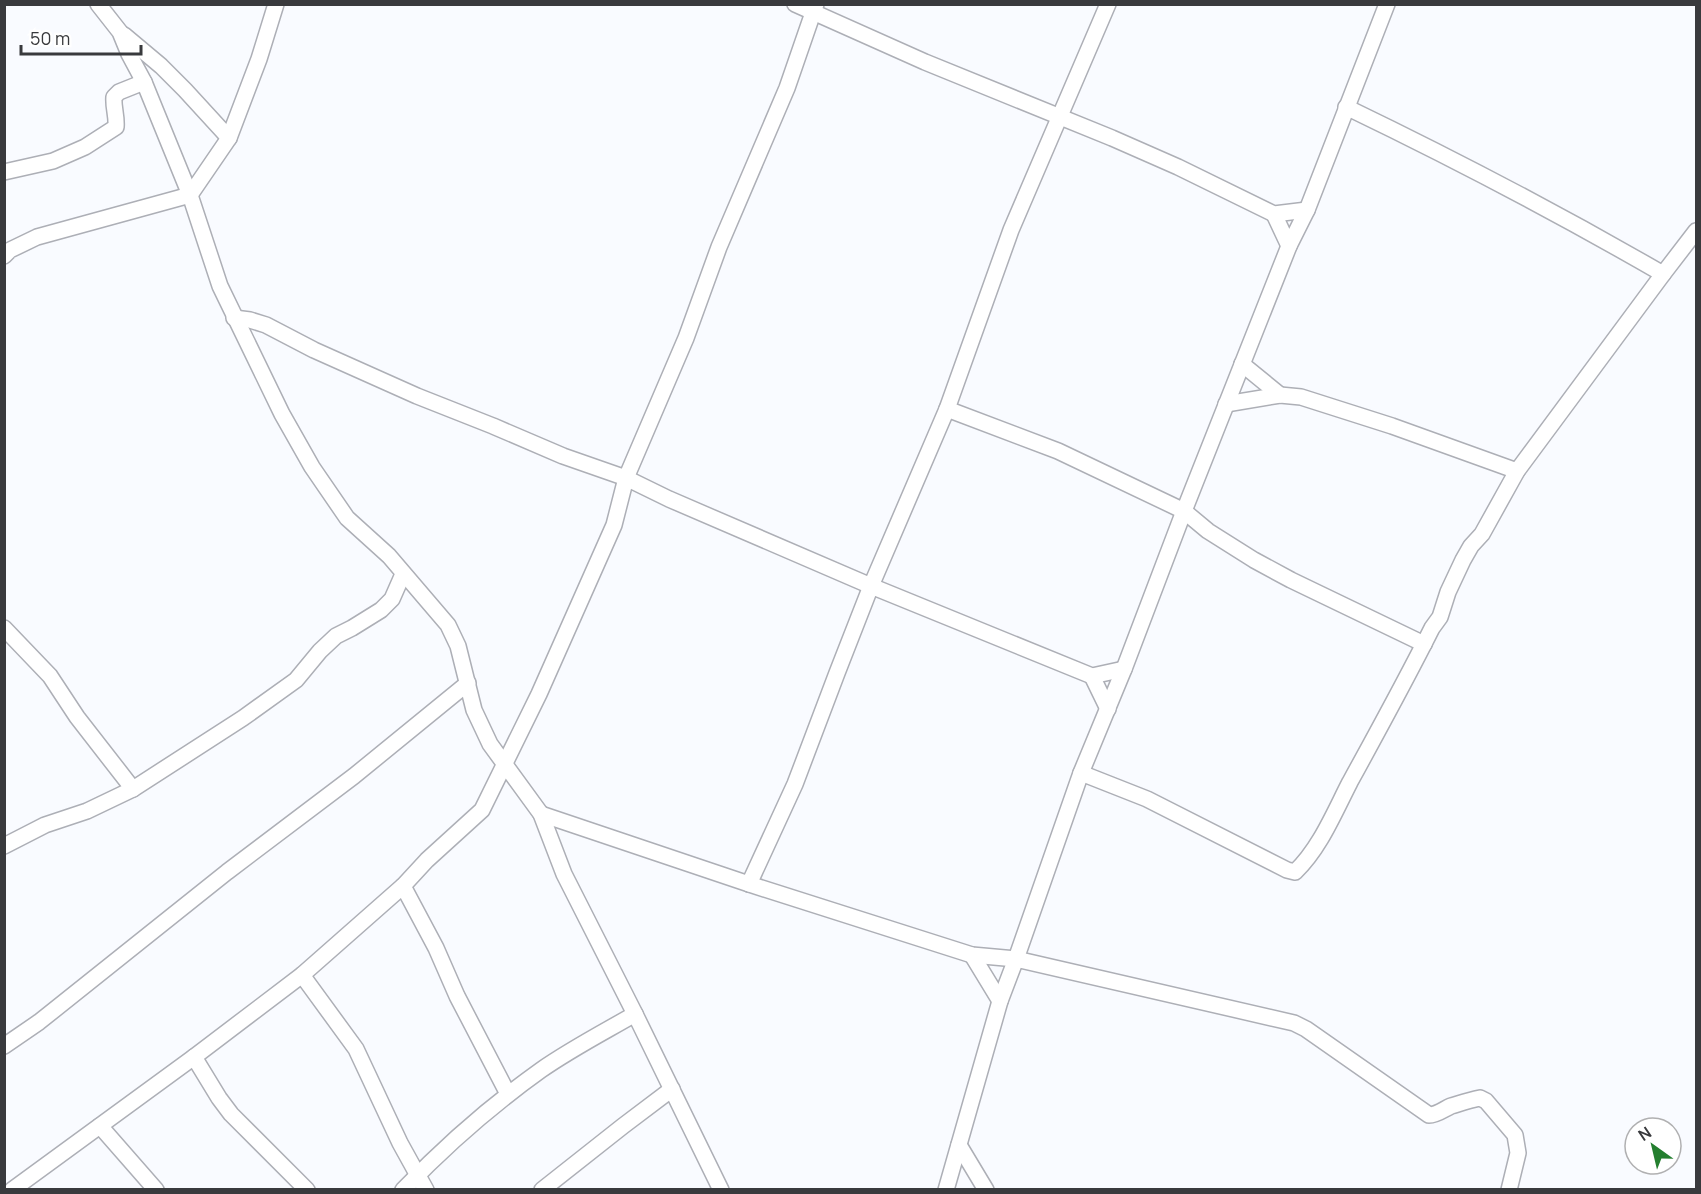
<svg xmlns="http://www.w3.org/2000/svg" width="1701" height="1194" viewBox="0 0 1701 1194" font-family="Manrope,sans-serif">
  <rect width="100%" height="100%" fill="#f9fbff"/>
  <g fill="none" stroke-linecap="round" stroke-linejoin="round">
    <g stroke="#adafb6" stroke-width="18">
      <g id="minor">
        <path d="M 98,4 L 120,32 L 129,54 L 144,82 L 190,195 L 220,286 L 282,414 L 312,467 L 347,518 L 389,556 L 448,625 L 458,646 L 474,710 L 490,744 L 541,814 L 564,874 L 635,1014 L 721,1190"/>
        <path d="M 795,4 L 925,62 L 1112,138 L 1178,167 L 1274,214 L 1307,210"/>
        <path d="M 124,35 L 161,66 L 185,90 L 229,138"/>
        <path d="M 1346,107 C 1454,159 1559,214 1663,274"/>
        <path d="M 4,172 L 53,161 L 85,147 L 116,127 C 117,116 113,107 114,97 L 119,92 L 144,82"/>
        <path d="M 1274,214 L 1289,246"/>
        <path d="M 4,256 L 10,250 L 37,237 L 190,195 L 229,138 L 259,59 L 276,4"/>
        <path d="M 234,318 L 250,320 L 266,325 L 314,350 L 417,396 L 493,426 L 563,456 L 626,478 L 669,499 L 871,586 L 1092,676 L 1124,669"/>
        <path d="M 1242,364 L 1280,395"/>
        <path d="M 1226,404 L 1280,395 L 1301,397 L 1392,426 L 1517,471"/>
        <path d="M 947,409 L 1058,451 L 1184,511 L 1208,531 L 1254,560 L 1291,580 L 1424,644"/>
        <path d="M 4,628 L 50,676 L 77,717 L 133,789"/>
        <path d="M 1092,676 L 1108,709"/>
        <path d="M 1081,773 L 1147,799 L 1287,870 L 1295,872 C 1320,848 1334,813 1350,782 C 1378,731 1406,680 1432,628 L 1440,617 L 1448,592 L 1463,560 L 1471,546 L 1482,534 L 1517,471 L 1663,274 L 1696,231"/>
        <path d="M 541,814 L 749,884 L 972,955 L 1016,959 L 1294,1023 L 1306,1029 L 1429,1115 C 1437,1115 1444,1109 1451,1106 C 1461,1103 1470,1100 1480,1098 L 1486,1101 L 1515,1135 L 1518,1153 L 1509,1190"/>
        <path d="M 4,846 L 45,825 L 87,811 L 133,789 L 243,718 L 296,680 L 320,651 L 336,636 L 352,628 L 381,610 L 392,599 L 403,574"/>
        <path d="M 749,884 L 795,784 L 837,673 L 871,586 L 947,409 L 1011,230 L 1108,4"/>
        <path d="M 403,886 L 436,948 L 457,996 L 508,1094"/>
        <path d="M 972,955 L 1000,1001"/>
        <path d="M 302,975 L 356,1049 L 400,1143 L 426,1190"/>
        <path d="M 4,1046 L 39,1022 L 227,872 L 354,776 L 468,683"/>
        <path d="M 194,1057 L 219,1098 L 231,1114 L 307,1190"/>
        <path d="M 100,1126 L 156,1190"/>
        <path d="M 959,1145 L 986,1190"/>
        <path d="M 12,1190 L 194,1057 L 302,975 L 403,886 L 427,860 L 482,810 L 539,694 L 614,525 L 626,478 L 686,338 L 719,247 L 787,88 L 816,4"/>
        <path d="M 403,1190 C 445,1146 492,1105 541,1070 C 571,1049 604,1032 635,1014"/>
        <path d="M 542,1190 L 623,1126 L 672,1089"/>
        <path d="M 946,1190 L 1000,1001 L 1016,959 L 1081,773 L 1124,669 L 1184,511 L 1289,246 L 1307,210 L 1387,4"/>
      </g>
    </g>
    <use href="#minor" stroke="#fff" stroke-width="15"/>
  </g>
  <rect width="1701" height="1194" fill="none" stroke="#393a3d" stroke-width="12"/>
  <g transform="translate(1653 1146) rotate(326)"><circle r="28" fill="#ffffff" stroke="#b0b0b1" stroke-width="1.5"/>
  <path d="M0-4.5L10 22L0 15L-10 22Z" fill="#247f2f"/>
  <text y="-9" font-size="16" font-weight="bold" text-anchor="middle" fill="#393a3d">N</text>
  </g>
  <path d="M21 45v9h120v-9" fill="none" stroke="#393a3d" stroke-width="3"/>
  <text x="30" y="45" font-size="18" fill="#393a3d" stroke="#ffffff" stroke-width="4.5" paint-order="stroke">50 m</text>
</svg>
